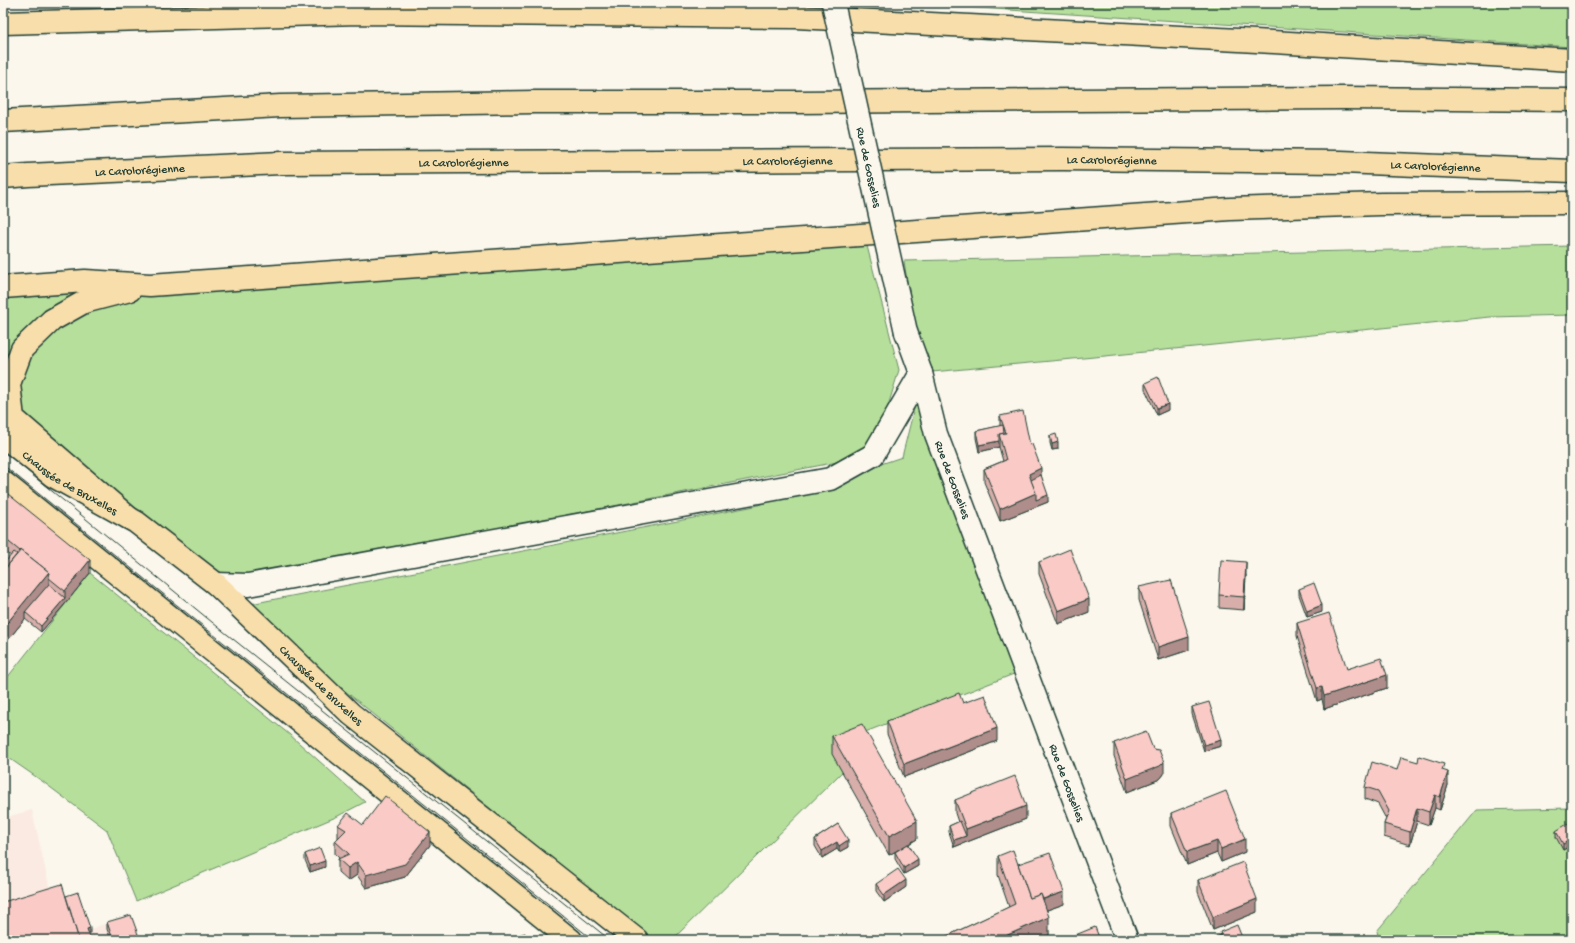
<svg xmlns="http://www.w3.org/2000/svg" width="1575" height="943" viewBox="0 0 1575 943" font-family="'Gochi Hand',sans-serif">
  <rect width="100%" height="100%" fill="#fbf7ec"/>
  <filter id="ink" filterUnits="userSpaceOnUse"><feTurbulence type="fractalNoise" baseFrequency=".025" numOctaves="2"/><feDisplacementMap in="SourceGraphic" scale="8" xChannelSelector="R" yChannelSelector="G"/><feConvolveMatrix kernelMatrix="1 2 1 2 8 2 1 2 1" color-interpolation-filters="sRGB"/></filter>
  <g filter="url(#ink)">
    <path fill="#fbeae1" d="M 32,810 L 53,903 L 83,932 L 109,922 L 115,940 L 3,940 L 3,818 Z"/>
    <g fill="#b6df9b" stroke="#6a8e68">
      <path d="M 903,3 L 1572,3 L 1572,47 Z"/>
      <path d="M 867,246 L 899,370 L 873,455 L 216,584 L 3,410 L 3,298 Z"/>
      <path d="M 1572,246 L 1572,315 L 1490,317 L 1105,356 L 921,373 L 904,261 Z"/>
      <path d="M 919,389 L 1024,670 L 837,743 L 847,767 L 672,940 L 653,940 L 240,606 L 755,506 L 902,457 Z"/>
      <path d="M 90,573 L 290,735 L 365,802 L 336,817 L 136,901 L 107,830 L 42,781 L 3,754 L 3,683 Z"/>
      <path d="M 1572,808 L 1572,940 L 1379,940 L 1377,931 L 1477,810 Z"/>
    </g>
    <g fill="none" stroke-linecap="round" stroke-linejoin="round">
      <g stroke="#1f3d34" stroke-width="25">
        <g id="minor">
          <path id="s1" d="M 906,332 L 921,373 L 936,434 L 1127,940"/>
          <path d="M 216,584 L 248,585 L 830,479 L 873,455 L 921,373"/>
        </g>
      </g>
      <g stroke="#1f3d34" stroke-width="25">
        <g id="major">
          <path id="s2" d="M 3,436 L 53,476 L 136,522 L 216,584 L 351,714 L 637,940"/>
          <path d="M 3,482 L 571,940"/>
        </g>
      </g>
      <g stroke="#1f3d34" stroke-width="25">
        <g id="highway">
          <path d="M 3,23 L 359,13 L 796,17 L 1239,40 L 1572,60"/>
          <path d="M 3,121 L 280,106 L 535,102 L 795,102 L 1343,98 L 1572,100"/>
          <path id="s3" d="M 3,177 L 28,175 L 281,163 L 1063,159 L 1341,162 L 1572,171"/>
          <path d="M 3,287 L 85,281 L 150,285 L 1230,209 L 1381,204 L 1572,203"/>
          <path d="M 129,518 L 13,418 L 9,384 L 22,349 L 52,320 L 84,302 L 130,290"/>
        </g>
      </g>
      <use href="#minor" stroke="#fbf7ec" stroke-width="22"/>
      <use href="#major" stroke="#f8deab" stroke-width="22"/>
      <use href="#highway" stroke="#f8deab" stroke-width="22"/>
      <g stroke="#1f3d34" stroke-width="1">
        <path d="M 3,451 L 218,627 L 610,940"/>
        <path d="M 3,465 L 593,940"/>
      </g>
      <g stroke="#1f3d34" stroke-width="25" stroke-linecap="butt">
        <g id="minor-bridge">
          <path id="s4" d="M 833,3 L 906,332"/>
        </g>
      </g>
      <use href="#minor-bridge" stroke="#fbf7ec" stroke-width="22"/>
    </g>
    <g fill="#d7aeaa" stroke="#1f3d34">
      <path d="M 1145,383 L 1168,410 L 1157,415 L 1145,389 Z"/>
      <path d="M 1000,416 L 1030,445 L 1041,475 L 1048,502 L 1000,521 L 984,482 L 984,469 L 1003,461 L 999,447 L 979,452 L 976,438 L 976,431 L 1000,426 Z"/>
      <path d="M 1050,436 L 1058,449 L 1052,450 L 1050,443 Z"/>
      <path d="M 3,490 L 90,573 L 65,604 L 41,632 L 25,619 L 3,646 L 3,561 L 5,562 L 11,556 L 4,551 L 3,552 Z"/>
      <path d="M 1039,562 L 1089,612 L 1058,624 L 1039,574 Z"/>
      <path d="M 1246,575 L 1244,610 L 1219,608 L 1219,595 Z"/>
      <path d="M 1139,587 L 1189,650 L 1158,660 L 1139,600 Z"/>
      <path d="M 1299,589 L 1322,612 L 1307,617 L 1299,595 Z"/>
      <path d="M 1297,623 L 1347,669 L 1387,688 L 1324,709 L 1322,699 L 1317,701 L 1297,636 Z"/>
      <path d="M 963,703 L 997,741 L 904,777 L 887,734 L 887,721 Z"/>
      <path d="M 1192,707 L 1221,746 L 1204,751 L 1192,714 Z"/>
      <path d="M 832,736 L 917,839 L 909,844 L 918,866 L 904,874 L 895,859 L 895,852 L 903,847 L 889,855 L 832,754 Z"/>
      <path d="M 1114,743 L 1153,749 L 1164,774 L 1160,779 L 1127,792 L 1114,756 Z"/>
      <path d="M 1397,770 L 1444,771 L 1448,785 L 1440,810 L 1435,808 L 1429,825 L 1417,821 L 1410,845 L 1384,837 L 1384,824 L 1386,819 L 1378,804 L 1365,799 L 1365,787 Z"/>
      <path d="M 955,800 L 1026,819 L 954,847 L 949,832 L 949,826 L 958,822 L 955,813 Z"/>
      <path d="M 1171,813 L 1245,852 L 1221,862 L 1217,853 L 1187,865 L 1171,826 Z"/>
      <path d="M 838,824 L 848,847 L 839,852 L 837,849 L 822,858 L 815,846 L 815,839 Z"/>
      <path d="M 338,825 L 363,825 L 430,845 L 405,877 L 366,888 L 357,875 L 348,881 L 338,872 L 338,859 L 340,859 L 335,854 L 335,841 L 338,838 Z"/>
      <path d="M 1556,831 L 1572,845 L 1563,850 L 1556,837 Z"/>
      <path d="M 305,854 L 325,867 L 310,872 L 305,860 Z"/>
      <path d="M 998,856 L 1018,864 L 1064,904 L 1047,910 L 1049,935 L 1038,940 L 945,940 L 945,937 L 1009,907 L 998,875 Z"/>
      <path d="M 1198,880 L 1257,912 L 1213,930 L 1198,892 Z"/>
      <path d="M 876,884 L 906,887 L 884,902 L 876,891 Z"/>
      <path d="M 107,922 L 140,940 L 111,940 L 107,929 Z"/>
    </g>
    <g fill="#af8d8b" stroke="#1f3d34">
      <path d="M 1168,404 L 1168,410 L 1157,415 L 1157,408 Z"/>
      <path d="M 999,441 L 999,447 L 979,452 L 979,445 Z"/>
      <path d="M 1058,442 L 1058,449 L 1052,450 L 1052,444 Z"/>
      <path d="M 1041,468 L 1041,481 L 1031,486 L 1029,474 Z"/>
      <path d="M 1036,493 L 1048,495 L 1048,502 L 1000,521 L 1000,509 Z"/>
      <path d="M 4,538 L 4,551 L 3,552 L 3,540 Z"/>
      <path d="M 90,560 L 90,573 L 65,604 L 41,632 L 41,626 L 65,598 L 65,591 Z"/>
      <path d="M 1246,562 L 1246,575 L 1244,610 L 1244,597 Z"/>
      <path d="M 49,572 L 49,591 L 25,612 L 25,619 L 3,646 L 3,628 Z"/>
      <path d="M 1089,599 L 1089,612 L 1058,624 L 1058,611 Z"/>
      <path d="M 1322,605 L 1322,612 L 1307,617 L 1307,611 Z"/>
      <path d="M 1189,637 L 1189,650 L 1158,660 L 1158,647 Z"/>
      <path d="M 1387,675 L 1387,688 L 1324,709 L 1324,696 Z"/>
      <path d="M 1322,687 L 1322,699 L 1317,701 L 1317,688 Z"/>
      <path d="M 997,728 L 997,741 L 904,777 L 904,764 Z"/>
      <path d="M 1221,740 L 1221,746 L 1204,751 L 1204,745 Z"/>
      <path d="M 1164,762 L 1164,774 L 1160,779 L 1127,792 L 1127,779 Z"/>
      <path d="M 1448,772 L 1448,785 L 1440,810 L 1440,797 Z"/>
      <path d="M 1435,795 L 1435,808 L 1429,825 L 1429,812 Z"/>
      <path d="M 1026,806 L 1026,819 L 954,847 L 954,840 L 966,836 L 966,829 Z"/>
      <path d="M 1417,808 L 1417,821 L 1410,845 L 1410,832 Z"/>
      <path d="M 917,821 L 917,839 L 889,855 L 889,836 Z"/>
      <path d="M 430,832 L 430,845 L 405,877 L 366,888 L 366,875 Z"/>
      <path d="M 1245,839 L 1245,852 L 1221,862 L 1221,849 Z"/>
      <path d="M 1572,839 L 1572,845 L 1563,850 L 1563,844 Z"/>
      <path d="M 848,840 L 848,847 L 839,852 L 839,846 Z"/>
      <path d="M 1217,841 L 1217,853 L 1187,865 L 1187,852 Z"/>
      <path d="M 837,842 L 837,849 L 822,858 L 822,851 Z"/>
      <path d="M 918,859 L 918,866 L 904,874 L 904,868 Z"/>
      <path d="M 325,861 L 325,867 L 310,872 L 310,866 Z"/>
      <path d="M 357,862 L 357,875 L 348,881 L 348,868 Z"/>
      <path d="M 906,880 L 906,887 L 884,902 L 884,895 Z"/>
      <path d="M 1064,892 L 1064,904 L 1030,916 L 1030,904 Z"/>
      <path d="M 1257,899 L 1257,912 L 1213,930 L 1213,917 Z"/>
      <path d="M 1049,917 L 1049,935 L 1038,940 L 996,940 Z"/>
      <path d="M 90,928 L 90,934 L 87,935 L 87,929 Z"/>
    </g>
    <g fill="#facac6" stroke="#1f3d34">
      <path d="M 1158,377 L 1168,404 L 1157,408 L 1145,383 Z"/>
      <path d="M 1023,411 L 1030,445 L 1032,444 L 1041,468 L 1029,474 L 1036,493 L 1000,509 L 984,469 L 1006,460 L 999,434 L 1006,433 L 1000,416 Z"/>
      <path d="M 1003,425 L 1004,433 L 999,434 L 999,441 L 979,445 L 976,431 Z"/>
      <path d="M 1056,434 L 1058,442 L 1052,444 L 1050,436 Z"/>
      <path d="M 1041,475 L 1048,495 L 1036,500 L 1036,493 L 1031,480 Z"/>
      <path d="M 3,490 L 90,560 L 65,591 L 49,578 L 49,572 L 21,550 L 20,551 L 4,538 L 3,540 Z"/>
      <path d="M 1070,549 L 1089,599 L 1058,611 L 1039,562 Z"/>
      <path d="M 21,550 L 49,572 L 3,628 L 3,571 Z"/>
      <path d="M 14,552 L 17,554 L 3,571 L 3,561 L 5,562 Z"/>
      <path d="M 1221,560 L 1246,562 L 1244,597 L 1219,595 Z"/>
      <path d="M 1171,580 L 1189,637 L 1158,647 L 1139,587 Z"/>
      <path d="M 1314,583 L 1322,605 L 1307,611 L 1299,589 Z"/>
      <path d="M 49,584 L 65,598 L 41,626 L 25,612 Z"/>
      <path d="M 1329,613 L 1347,669 L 1381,658 L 1387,675 L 1324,696 L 1322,687 L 1317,688 L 1297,623 Z"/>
      <path d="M 959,693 L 963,703 L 985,695 L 997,728 L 904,764 L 887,721 Z"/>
      <path d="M 1209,702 L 1221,740 L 1204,745 L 1192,707 Z"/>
      <path d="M 862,724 L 917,821 L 889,836 L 832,736 Z"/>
      <path d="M 1146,731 L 1153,749 L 1159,750 L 1164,762 L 1160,766 L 1127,779 L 1114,743 Z"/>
      <path d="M 1419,756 L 1444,764 L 1442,770 L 1448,772 L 1440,797 L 1435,795 L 1429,812 L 1417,808 L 1410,832 L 1384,824 L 1389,811 L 1378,791 L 1365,787 L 1372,762 L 1397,770 L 1401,757 L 1418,762 Z"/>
      <path d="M 1015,776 L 1026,806 L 966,829 L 955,800 Z"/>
      <path d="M 1226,791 L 1245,839 L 1221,849 L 1217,841 L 1187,852 L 1171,813 Z"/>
      <path d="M 385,796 L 430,832 L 405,864 L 366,875 L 357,862 L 348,868 L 338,859 L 349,854 L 335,841 L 346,830 L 338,825 L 348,813 L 363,825 Z"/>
      <path d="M 960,821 L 966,836 L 954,840 L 949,826 Z"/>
      <path d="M 1572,821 L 1572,839 L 1563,844 L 1556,831 Z"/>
      <path d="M 838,824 L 848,840 L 839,846 L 837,842 L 822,851 L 815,839 Z"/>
      <path d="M 908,844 L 918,859 L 904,868 L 895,852 Z"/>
      <path d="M 320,848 L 325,861 L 310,866 L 305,854 Z"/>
      <path d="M 1013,850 L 1030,898 L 1041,894 L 1049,917 L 996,940 L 946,940 L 945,937 L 1015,904 L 998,856 Z"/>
      <path d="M 1050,853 L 1064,892 L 1043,899 L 1041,894 L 1030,898 L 1018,864 Z"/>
      <path d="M 1243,862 L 1257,899 L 1213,917 L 1198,880 Z"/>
      <path d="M 898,869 L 906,880 L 884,895 L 876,884 Z"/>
      <path d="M 62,884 L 79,940 L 3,940 L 3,902 Z"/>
      <path d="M 78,892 L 90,928 L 87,929 L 91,940 L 79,940 L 66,896 Z"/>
      <path d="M 131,915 L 140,940 L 113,940 L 107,922 Z"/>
      <path d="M 1237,925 L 1243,940 L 1209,940 L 1221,935 L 1220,932 Z"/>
      <path d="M 1095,927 L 1100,940 L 1074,940 L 1073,936 Z"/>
      <path d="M 525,933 L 527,940 L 502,940 Z"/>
    </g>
  </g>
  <g text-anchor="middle" stroke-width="3.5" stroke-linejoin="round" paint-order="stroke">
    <g font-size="12" fill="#1f3d34" stroke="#fbf7ec">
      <text dy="4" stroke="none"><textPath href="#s3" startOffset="1109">La Carolorégienne</textPath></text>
      <text dy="4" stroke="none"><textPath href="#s3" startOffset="785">La Carolorégienne</textPath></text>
      <text dy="4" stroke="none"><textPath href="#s3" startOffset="461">La Carolorégienne</textPath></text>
      <text dy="4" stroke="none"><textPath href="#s3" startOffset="1433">La Carolorégienne</textPath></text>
      <text dy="4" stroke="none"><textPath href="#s4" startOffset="168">Rue de Gosselies</textPath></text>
      <text dy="4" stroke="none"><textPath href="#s3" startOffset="137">La Carolorégienne</textPath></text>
      <text dy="4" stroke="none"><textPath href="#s1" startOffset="155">Rue de Gosselies</textPath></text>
      <text dy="4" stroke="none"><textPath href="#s2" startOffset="82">Chaussée de Bruxelles</textPath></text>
      <text dy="4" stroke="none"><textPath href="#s2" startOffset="406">Chaussée de Bruxelles</textPath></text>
      <text dy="4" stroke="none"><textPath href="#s1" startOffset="479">Rue de Gosselies</textPath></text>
    </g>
  </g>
  <rect width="1575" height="943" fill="none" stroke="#fbf7ec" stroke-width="16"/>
  <rect x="8" y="8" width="1559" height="927" fill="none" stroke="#1f3d34" stroke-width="1.5" filter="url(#ink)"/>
</svg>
